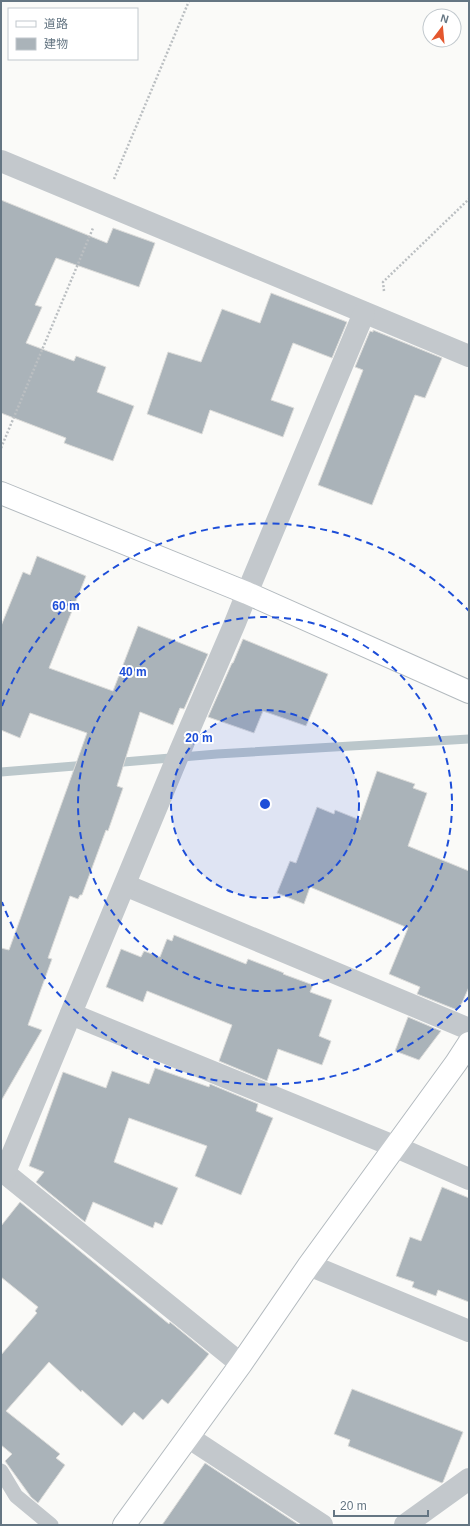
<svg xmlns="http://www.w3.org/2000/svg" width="470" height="1526" viewBox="0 0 470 1526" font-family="Arial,'Noto Sans JP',sans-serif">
  <rect width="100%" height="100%" fill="#fafaf8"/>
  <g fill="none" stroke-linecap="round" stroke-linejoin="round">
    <g stroke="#bbc7cb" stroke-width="9">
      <path d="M 112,763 L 217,754 L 469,739"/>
      <path d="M 1,772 L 87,765"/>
    </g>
  </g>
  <g fill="#aab3b9" stroke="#dcdcda">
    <path d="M 1,200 L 107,243 L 113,228 L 155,243 L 139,287 L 56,258 L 35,305 L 42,307 L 26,343 L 74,361 L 76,356 L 106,367 L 97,392 L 134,406 L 113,461 L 64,443 L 66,438 L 1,413 Z"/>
    <path d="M 271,293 L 347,322 L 332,358 L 293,343 L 271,400 L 294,408 L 283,437 L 210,410 L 202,434 L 147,414 L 168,352 L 201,362 L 222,309 L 260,323 Z"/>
    <path d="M 373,330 L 442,358 L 425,398 L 415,395 L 372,505 L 318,485 L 363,370 L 355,367 L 370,331 L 373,332 Z"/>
    <path d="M 37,556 L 86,576 L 49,668 L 113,691 L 138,626 L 208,654 L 184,709 L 180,708 L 173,725 L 140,712 L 117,786 L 123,788 L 108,831 L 106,830 L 82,895 L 80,895 L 78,899 L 70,896 L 48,958 L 52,959 L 28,1025 L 42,1030 L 1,1101 L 1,948 L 9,950 L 87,733 L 30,713 L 20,738 L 1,730 L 1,626 L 23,572 L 30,575 Z"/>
    <path d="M 243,639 L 328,674 L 306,726 L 263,711 L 254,733 L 208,717 L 232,663 L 233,663 Z"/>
    <path d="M 377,771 L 415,784 L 413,788 L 427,793 L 408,846 L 469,871 L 469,987 L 462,1003 L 457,1010 L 417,994 L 420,987 L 389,974 L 408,928 L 310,887 L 304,904 L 277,893 L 290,861 L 296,863 L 317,807 L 334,814 L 335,810 L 360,820 Z"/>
    <path d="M 174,935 L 246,964 L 248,959 L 284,973 L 283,974 L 313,985 L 310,992 L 332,1000 L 319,1036 L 331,1041 L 322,1065 L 278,1049 L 267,1081 L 219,1061 L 232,1025 L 147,991 L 143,1002 L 106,987 L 121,949 L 141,957 L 144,951 L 160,957 L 167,939 L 172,941 Z"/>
    <path d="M 408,1017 L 441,1031 L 419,1060 L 395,1051 Z"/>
    <path d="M 155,1068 L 209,1087 L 210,1084 L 258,1104 L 256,1111 L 273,1118 L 241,1195 L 195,1176 L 207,1146 L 129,1118 L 114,1162 L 178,1188 L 162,1225 L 155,1222 L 153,1228 L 93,1202 L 85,1222 L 36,1182 L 44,1172 L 29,1166 L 63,1072 L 106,1088 L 112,1071 L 149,1084 Z"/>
    <path d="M 442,1187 L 469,1198 L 469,1302 L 438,1290 L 436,1296 L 412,1287 L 414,1282 L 396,1276 L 410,1237 L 421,1241 Z"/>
    <path d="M 20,1202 L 169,1324 L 170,1322 L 209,1354 L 168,1404 L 162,1399 L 143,1420 L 134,1412 L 122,1426 L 82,1390 L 81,1392 L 49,1362 L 6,1411 L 60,1454 L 56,1458 L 65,1465 L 38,1503 L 31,1497 L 5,1461 L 12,1454 L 1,1445 L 1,1355 L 37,1313 L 35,1311 L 38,1307 L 1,1277 L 1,1226 Z"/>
    <path d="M 352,1389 L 463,1432 L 443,1482 L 442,1483 L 348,1446 L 350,1440 L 334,1434 Z"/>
    <path d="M 205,1463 L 299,1525 L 162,1525 Z"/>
  </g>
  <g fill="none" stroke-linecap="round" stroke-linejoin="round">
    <g stroke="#b3babf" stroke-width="24">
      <g id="secondary">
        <path d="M 1,493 L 247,593 L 469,692"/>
        <path d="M 124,1525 L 241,1364 L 309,1265 L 456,1063 L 469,1043"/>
      </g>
    </g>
    <g stroke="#bbbfc2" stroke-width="2.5" stroke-dasharray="2 2" stroke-linecap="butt">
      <path d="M 114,179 L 189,1"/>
      <path d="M 384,291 L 383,282 L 469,199"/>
      <path d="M 1,448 L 93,228"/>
    </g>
    <path stroke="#c3c8cc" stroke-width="15" d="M 1,1471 L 16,1496 L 51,1525"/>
    <g stroke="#c3c8cc" stroke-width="22">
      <path d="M 1,161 L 469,356"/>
      <path d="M 125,885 L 469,1029"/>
      <path d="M 71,1014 L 396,1147 L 469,1179"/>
      <path d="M 1,1170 L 241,1364"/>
      <path d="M 5,1172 L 180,751 L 235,623 L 247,593 L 364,313"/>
      <path d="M 309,1265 L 469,1331"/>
      <path d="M 188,1437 L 322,1525"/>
      <path d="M 405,1525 L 469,1479"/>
    </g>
    <use href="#secondary" stroke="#fff" stroke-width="22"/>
  </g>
  <circle cx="265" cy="804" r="94" fill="#1d4ed8" fill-opacity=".12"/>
  <g fill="none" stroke="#1d4ed8" stroke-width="2" stroke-dasharray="7 5">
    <circle cx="265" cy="804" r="94"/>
    <circle cx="265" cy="804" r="187"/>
    <path d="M469 997A281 281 0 0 1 2 902M2 706A281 281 0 0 1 469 611"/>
  </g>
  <circle cx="265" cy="804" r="6" fill="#1d4ed8" stroke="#fff" stroke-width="2"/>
  <g font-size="12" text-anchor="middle" font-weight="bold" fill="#1d4ed8" stroke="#fff" stroke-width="4" stroke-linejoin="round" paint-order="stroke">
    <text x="66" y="610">60 m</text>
    <text x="133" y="676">40 m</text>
    <text x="199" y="742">20 m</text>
  </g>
  <rect width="470" height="1526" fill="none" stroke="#657683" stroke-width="4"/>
  <rect x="8" y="8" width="130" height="52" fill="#ffffff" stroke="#c1c8cd"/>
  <rect x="16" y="21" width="20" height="6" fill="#ffffff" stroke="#c1c8cd"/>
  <text x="44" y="28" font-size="12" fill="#657683">道路</text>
  <rect x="16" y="38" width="20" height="12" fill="#aab3b9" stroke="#c1c8cd"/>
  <text x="44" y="48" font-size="12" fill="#657683">建物</text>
  <g transform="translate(442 28) rotate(16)"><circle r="19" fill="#ffffff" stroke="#c1c8cd"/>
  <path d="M0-3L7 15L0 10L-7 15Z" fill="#e4572e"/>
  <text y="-6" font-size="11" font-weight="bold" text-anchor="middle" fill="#657683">N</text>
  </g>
  <path d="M334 1510v6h94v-6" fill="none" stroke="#657683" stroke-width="2"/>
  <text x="340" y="1510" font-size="12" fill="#657683" stroke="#ffffff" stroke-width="3" paint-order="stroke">20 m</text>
</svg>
